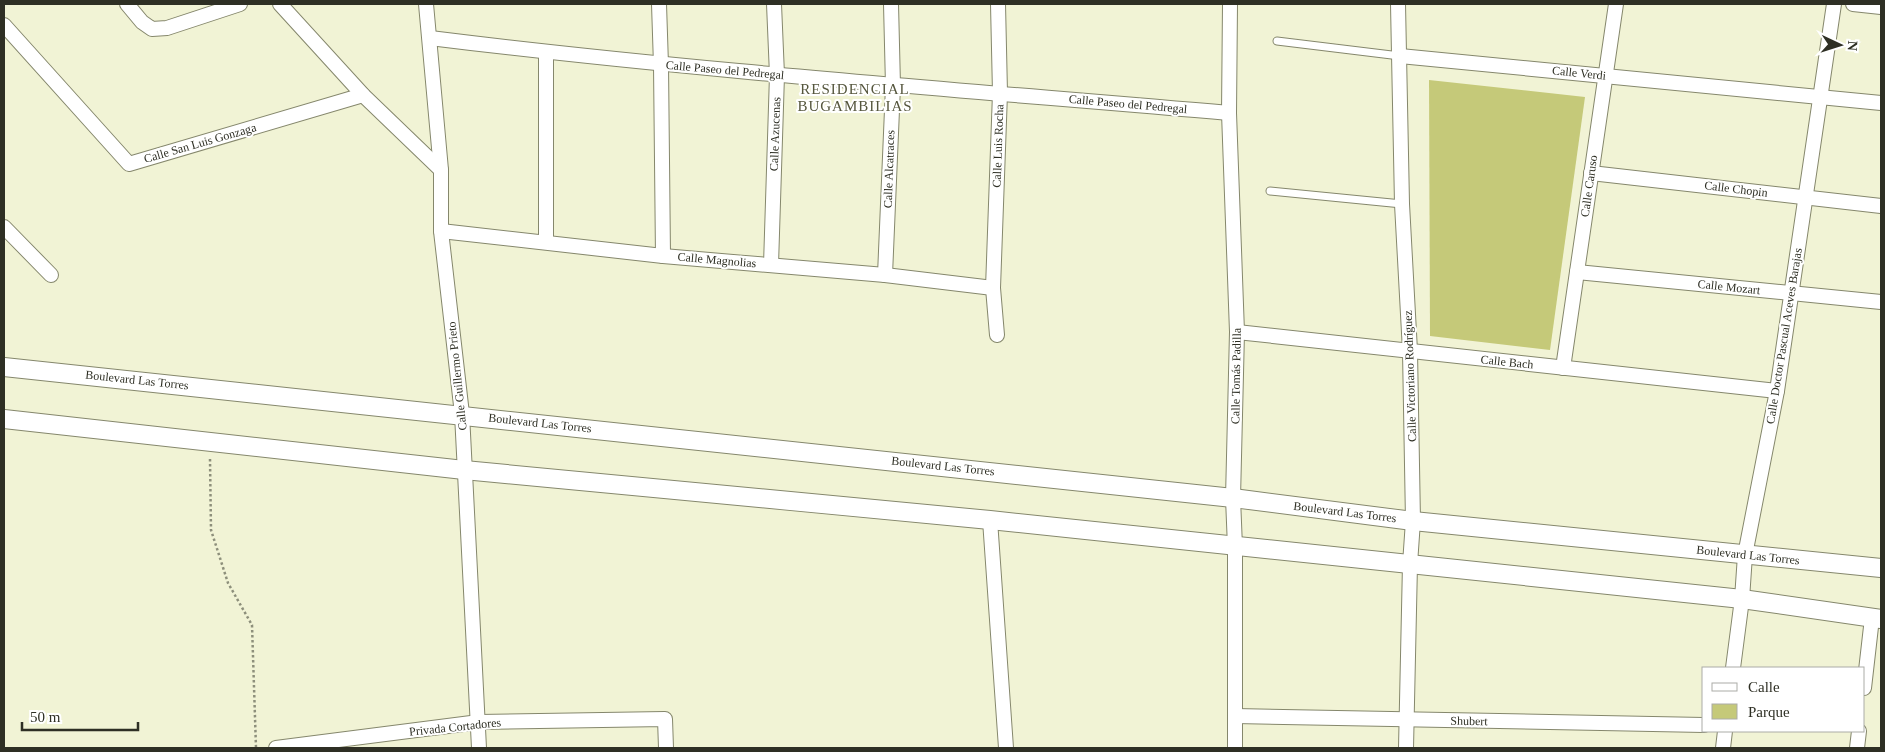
<svg xmlns="http://www.w3.org/2000/svg" width="1885" height="752" viewBox="0 0 1885 752" font-family="'Times New Roman',serif">
  <rect width="100%" height="100%" fill="#f1f3d5"/>
  <path fill="#c5c979" d="M 1429,80 L 1585,97 L 1550,350 L 1430,336 Z"/>
  <g fill="none" stroke-linecap="round" stroke-linejoin="round">
    <g stroke="#85876c" stroke-width="9">
      <g id="service">
        <path d="M 1277,41 L 1400,56"/>
        <path d="M 1270,191 L 1402,204"/>
      </g>
    </g>
    <g stroke="#85876c" stroke-width="16">
      <g id="minor">
        <path d="M 127,4 L 142,22 L 152,29 L 167,28 L 240,4"/>
        <path d="M 280,4 L 363,95 L 441,170"/>
        <path d="M 426,4 L 441,170 L 441,231 L 462,414 L 479,748"/>
        <path d="M 659,4 L 661,65 L 663,256"/>
        <path d="M 1230,4 L 1229,113 L 1237,332 L 1233,498 L 1235,547 L 1235,748"/>
        <path d="M 1398,4 L 1402,204 L 1410,351 L 1413,521 L 1410,564 L 1406,748"/>
        <path d="M 1853,4 L 1881,7"/>
        <path d="M 4,25 L 129,164 L 363,95"/>
        <path d="M 430,38 C 695,71 963,90 1229,113"/>
        <path d="M 546,52 L 546,242"/>
        <path d="M 1400,56 L 1881,103"/>
        <path d="M 1591,173 L 1881,206"/>
        <path d="M 4,227 L 51,275"/>
        <path d="M 441,231 L 663,256 L 885,275 L 993,288"/>
        <path d="M 771,265 L 777,75 L 774,4"/>
        <path d="M 1577,272 L 1881,302"/>
        <path d="M 885,275 L 893,86 L 891,4"/>
        <path d="M 1237,332 L 1777,391"/>
        <path d="M 997,335 L 993,288 L 1000,93 L 998,4"/>
        <path d="M 1563,368 L 1616,4"/>
        <path d="M 990,520 L 1006,748"/>
        <path d="M 1733,668 L 1742,599 L 1745,555 L 1777,391 L 1834,4"/>
        <path d="M 1864,688 L 1872,618"/>
        <path d="M 1235,716 L 1704,725"/>
        <path d="M 276,748 L 479,722 L 665,719 L 666,748"/>
        <path d="M 1723,748 L 1725,731"/>
        <path d="M 1857,748 L 1859,731"/>
      </g>
    </g>
    <g stroke="#85876c" stroke-width="20">
      <g id="tertiary">
        <path d="M 4,367 L 1233,498 L 1413,521 L 1881,568"/>
        <path d="M 4,419 L 464,470 L 990,520 L 1742,599 L 1881,619"/>
      </g>
    </g>
    <path stroke="#8d8f7b" stroke-width="2.5" stroke-dasharray="2.5 2.5" stroke-linecap="butt" d="M 210,459 L 211,530 L 228,583 L 252,625 L 256,748"/>
    <use href="#service" stroke="#fff" stroke-width="7"/>
    <use href="#minor" stroke="#fff" stroke-width="14"/>
    <use href="#tertiary" stroke="#fff" stroke-width="18"/>
  </g>
  <g text-anchor="middle" stroke-width="4" stroke-linejoin="round" paint-order="stroke">
    <g font-size="12" fill="#2e2f24" stroke="#fff">
      <text transform="translate(725 70) rotate(5)" y="4">Calle Paseo del Pedregal</text>
      <text transform="translate(1579 73) rotate(6)" y="4">Calle Verdi</text>
      <text transform="translate(1128 104) rotate(5)" y="4">Calle Paseo del Pedregal</text>
      <text transform="translate(775 134) rotate(-88)" y="4">Calle Azucenas</text>
      <text transform="translate(200 143) rotate(-16)" y="4">Calle San Luis Gonzaga</text>
      <text transform="translate(998 146) rotate(-88)" y="4">Calle Luis Rocha</text>
      <text transform="translate(889 169) rotate(-88)" y="4">Calle Alcatraces</text>
      <text transform="translate(1589 186) rotate(-82)" y="4">Calle Caruso</text>
      <text transform="translate(1736 189) rotate(7)" y="4">Calle Chopin</text>
      <text transform="translate(717 260) rotate(5)" y="4">Calle Magnolias</text>
      <text transform="translate(1729 287) rotate(6)" y="4">Calle Mozart</text>
      <text transform="translate(1784 336) rotate(-81)" y="4">Calle Doctor Pascual Aceves Barajas</text>
      <text transform="translate(1507 362) rotate(6)" y="4">Calle Bach</text>
      <text transform="translate(457 376) rotate(-96)" y="4">Calle Guillermo Prieto</text>
      <text transform="translate(1236 376) rotate(-89)" y="4">Calle Tomás Padilla</text>
      <text transform="translate(1410 376) rotate(-92)" y="4">Calle Victoriano Rodríguez</text>
      <text transform="translate(137 380) rotate(6)" y="4">Boulevard Las Torres</text>
      <text transform="translate(540 423) rotate(6)" y="4">Boulevard Las Torres</text>
      <text transform="translate(943 466) rotate(6)" y="4">Boulevard Las Torres</text>
      <text transform="translate(1345 512) rotate(7)" y="4">Boulevard Las Torres</text>
      <text transform="translate(1748 555) rotate(6)" y="4">Boulevard Las Torres</text>
      <text transform="translate(1469 721) rotate(1)" y="4">Shubert</text>
      <text transform="translate(455 727) rotate(-6)" y="4">Privada Cortadores</text>
    </g>
    <g font-size="15" letter-spacing="1" fill="#55563d" stroke="#fff">
      <text x="855" y="94">RESIDENCIAL<tspan x="855" dy="17">BUGAMBILIAS</tspan></text>
    </g>
  </g>
  <rect width="1885" height="752" fill="none" stroke="#2e2f24" stroke-width="10"/>
  <rect x="1702" y="667" width="162" height="65" fill="#ffffff" stroke="#abaca7"/>
  <rect x="1712" y="683" width="25" height="8" fill="#ffffff" stroke="#abaca7"/>
  <text x="1748" y="692" font-size="15" fill="#2e2f24">Calle</text>
  <rect x="1712" y="704" width="25" height="15" fill="#c5c979" stroke="#abaca7"/>
  <text x="1748" y="717" font-size="15" fill="#2e2f24">Parque</text>
  <g transform="translate(1840 45) rotate(94)" stroke="#ffffff" stroke-width="4" paint-order="stroke">
  <path d="M0-4L9 19L0 12L-9 19Z" fill="#2e2f24"/>
  <text y="-8" font-size="14" font-weight="bold" text-anchor="middle" fill="#2e2f24">N</text>
  </g>
  <path d="M22 722v8h116v-8" fill="none" stroke="#2e2f24" stroke-width="2.5"/>
  <text x="30" y="722" font-size="15" fill="#2e2f24" stroke="#ffffff" stroke-width="4" paint-order="stroke">50 m</text>
</svg>
